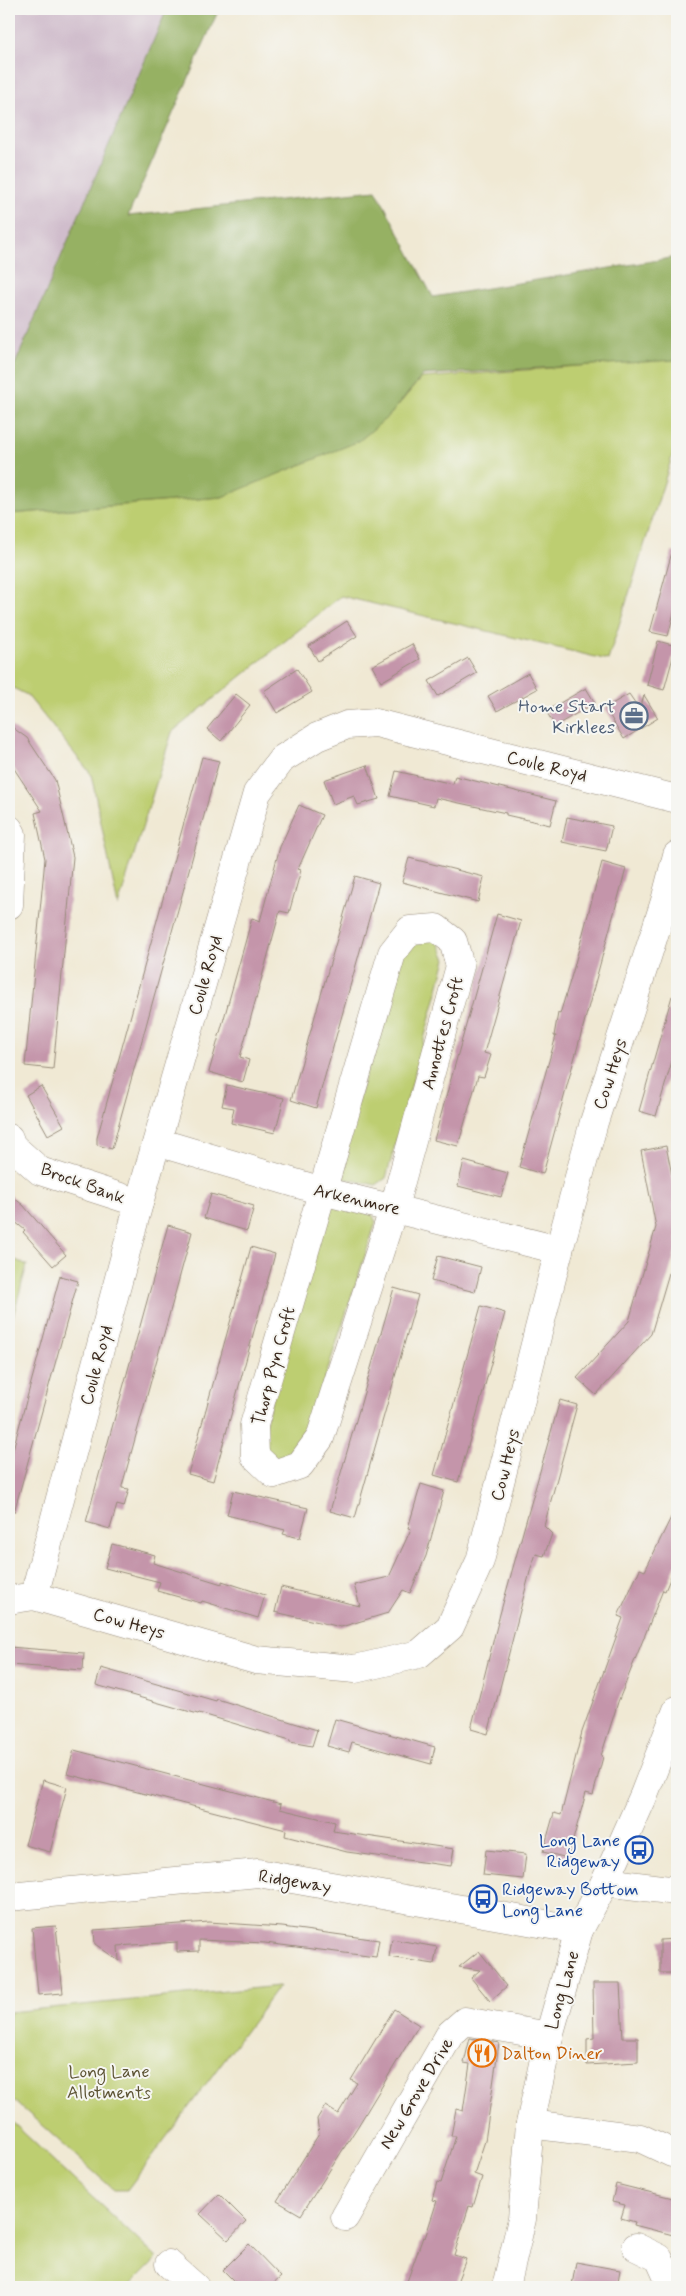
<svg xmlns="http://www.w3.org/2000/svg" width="686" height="2296" viewBox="0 0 686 2296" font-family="Mynerve,sans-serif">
  <rect width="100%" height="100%" fill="#f6f6f2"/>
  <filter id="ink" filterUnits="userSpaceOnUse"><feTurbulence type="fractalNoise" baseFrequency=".02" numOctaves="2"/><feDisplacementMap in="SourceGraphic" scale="10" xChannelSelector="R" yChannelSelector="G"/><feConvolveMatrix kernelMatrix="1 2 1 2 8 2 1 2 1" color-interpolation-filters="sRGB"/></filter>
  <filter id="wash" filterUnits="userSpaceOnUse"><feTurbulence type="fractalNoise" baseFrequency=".0096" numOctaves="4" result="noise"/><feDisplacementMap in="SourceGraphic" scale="20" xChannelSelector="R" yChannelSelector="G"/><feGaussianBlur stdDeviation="1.12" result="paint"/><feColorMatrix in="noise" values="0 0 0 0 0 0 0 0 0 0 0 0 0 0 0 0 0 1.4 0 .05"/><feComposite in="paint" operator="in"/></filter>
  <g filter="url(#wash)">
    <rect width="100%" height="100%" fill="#f0e9d4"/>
    <path fill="#d0bdcc" d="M 9,9 L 167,9 L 13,370 L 9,370 Z"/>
    <g fill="#bdce71" stroke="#7c7c48">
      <path d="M 669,359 L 677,360 L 677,441 L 608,660 L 341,596 L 172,732 L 118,906 L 91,774 L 27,695 L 9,686 L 9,514 L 222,497 L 390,415 L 421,378 Z"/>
      <path d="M 435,935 L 446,959 L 386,1178 L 376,1185 L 342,1178 L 338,1166 L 403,950 Z"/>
      <path d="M 335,1205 L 372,1214 L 376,1222 L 303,1445 L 298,1452 L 281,1460 L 267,1451 L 261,1438 L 327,1209 Z"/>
      <path d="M 9,1257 L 27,1265 L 9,1331 Z"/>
      <path d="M 279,1986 L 127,2190 L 114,2190 L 9,2096 L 9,2012 Z"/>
      <path d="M 9,2119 L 157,2258 L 128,2287 L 9,2287 Z"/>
    </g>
    <path fill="#96b163" stroke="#686e40" d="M 167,9 L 219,9 L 128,216 L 376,190 L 433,297 L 677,257 L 677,360 L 423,375 L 390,415 L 359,441 L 222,497 L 9,514 L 9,370 L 13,369 Z"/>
    <g id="blocks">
      <g fill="#c495aa">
        <path d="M 672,552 L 677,553 L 677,601 L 668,636 L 650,632 Z"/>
        <path d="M 347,621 L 357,636 L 318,661 L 309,646 Z"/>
        <path d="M 658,641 L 676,646 L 664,690 L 647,685 Z"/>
        <path d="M 412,644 L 420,659 L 381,682 L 372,666 Z"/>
        <path d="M 468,658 L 477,673 L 438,696 L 429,681 Z"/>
        <path d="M 297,669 L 312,692 L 277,713 L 264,691 Z"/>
        <path d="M 528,673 L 537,689 L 497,711 L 488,696 Z"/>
        <path d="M 586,688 L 595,703 L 555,726 L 546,711 Z"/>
        <path d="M 236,694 L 250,705 L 221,741 L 207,729 Z"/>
        <path d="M 629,694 L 640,710 L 644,695 L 658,718 L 624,739 L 605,708 Z"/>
        <path d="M 9,725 L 27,738 L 55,780 L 73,857 L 53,1069 L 25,1066 L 45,859 L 35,813 L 42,811 L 9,761 Z"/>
        <path d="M 202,757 L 219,761 L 112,1149 L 97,1145 L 97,1138 Z"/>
        <path d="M 367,765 L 379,799 L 358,805 L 354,796 L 333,804 L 324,780 Z"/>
        <path d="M 396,771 L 453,784 L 455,776 L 556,801 L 550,825 L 506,815 L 506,813 L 436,798 L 434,806 L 390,796 Z"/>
        <path d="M 299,805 L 322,815 L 298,869 L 301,870 L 289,913 L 280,911 L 240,1057 L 249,1060 L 243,1082 L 209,1072 L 252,918 L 260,921 L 280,847 Z"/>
        <path d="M 567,817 L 612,826 L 606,851 L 562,842 Z"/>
        <path d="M 409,858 L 484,877 L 478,902 L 402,882 Z"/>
        <path d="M 602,862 L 626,869 L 543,1174 L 519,1167 L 556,1036 L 554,1036 L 558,1013 L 560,1014 L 573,971 Z"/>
        <path d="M 355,876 L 379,883 L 316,1108 L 291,1100 Z"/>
        <path d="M 497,914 L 521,921 L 484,1053 L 491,1055 L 484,1077 L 478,1076 L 458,1146 L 434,1140 Z"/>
        <path d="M 672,996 L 677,997 L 677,1044 L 656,1116 L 639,1111 Z"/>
        <path d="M 227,1085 L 284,1098 L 275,1133 L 231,1123 L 234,1108 L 222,1106 Z"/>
        <path d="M 41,1086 L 64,1126 L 48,1135 L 26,1095 Z"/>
        <path d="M 666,1146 L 677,1199 L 677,1246 L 651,1334 L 596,1395 L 577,1378 L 629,1321 L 656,1227 L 641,1151 Z"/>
        <path d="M 464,1161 L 508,1173 L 501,1197 L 458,1186 Z"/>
        <path d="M 9,1194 L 23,1205 L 66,1255 L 53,1266 L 23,1232 L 25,1230 L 9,1217 Z"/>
        <path d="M 211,1194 L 254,1206 L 247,1231 L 204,1218 Z"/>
        <path d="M 168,1225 L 192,1232 L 122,1486 L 122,1488 L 129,1489 L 124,1507 L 117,1505 L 110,1529 L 86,1522 Z"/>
        <path d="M 251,1247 L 275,1254 L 213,1481 L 188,1474 Z"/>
        <path d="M 438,1256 L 481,1267 L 475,1292 L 431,1281 Z"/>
        <path d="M 60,1276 L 78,1281 L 14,1512 L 9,1511 L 9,1464 Z"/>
        <path d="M 394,1288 L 418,1295 L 355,1518 L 330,1511 Z"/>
        <path d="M 481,1306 L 505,1313 L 458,1482 L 434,1475 Z"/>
        <path d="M 560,1400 L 577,1405 L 544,1526 L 552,1534 L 544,1556 L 536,1554 L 531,1568 L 488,1734 L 471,1729 L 500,1614 Z"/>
        <path d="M 421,1484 L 444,1491 L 426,1556 L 410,1593 L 403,1590 L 388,1613 L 341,1627 L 275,1612 L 281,1587 L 360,1606 L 354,1585 L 389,1577 L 411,1529 L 408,1528 Z"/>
        <path d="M 233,1491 L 308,1508 L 300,1538 L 283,1534 L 285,1530 L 227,1515 Z"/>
        <path d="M 677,1505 L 677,1562 L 665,1591 L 663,1590 L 618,1702 L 601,1756 L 603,1757 L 593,1795 L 586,1793 L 568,1858 L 543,1852 L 554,1813 L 561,1815 L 582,1732 L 623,1618 L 618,1616 L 640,1569 L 645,1571 Z"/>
        <path d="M 112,1544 L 155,1555 L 153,1563 L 222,1584 L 222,1581 L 265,1595 L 258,1618 L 202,1601 L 201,1603 L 157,1591 L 160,1582 L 105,1568 Z"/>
        <path d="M 9,1647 L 84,1653 L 83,1670 L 9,1665 Z"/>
        <path d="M 101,1668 L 216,1701 L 217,1699 L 317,1730 L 312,1746 L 290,1742 L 290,1740 L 199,1713 L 198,1714 L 96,1685 Z"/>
        <path d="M 335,1719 L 435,1747 L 431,1764 L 352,1742 L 349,1752 L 327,1746 Z"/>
        <path d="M 74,1750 L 281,1804 L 280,1809 L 335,1822 L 333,1831 L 454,1849 L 451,1866 L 347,1852 L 285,1836 L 286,1830 L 67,1774 Z"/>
        <path d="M 43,1780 L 67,1787 L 50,1852 L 25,1845 Z"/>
        <path d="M 486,1850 L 526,1854 L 523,1879 L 483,1875 Z"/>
        <path d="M 209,1922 L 282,1927 L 379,1940 L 376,1957 L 265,1943 L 199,1940 L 199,1951 L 177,1952 L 177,1942 L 118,1946 L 119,1961 L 95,1944 L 94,1930 Z"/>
        <path d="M 56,1926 L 63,1993 L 38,1995 L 32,1928 Z"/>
        <path d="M 392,1939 L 437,1947 L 434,1964 L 389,1957 Z"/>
        <path d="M 677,1939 L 677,1973 L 660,1973 L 660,1940 Z"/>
        <path d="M 479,1951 L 507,1986 L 490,2001 L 471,1978 L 480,1970 L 459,1967 Z"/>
        <path d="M 593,1983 L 620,1983 L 623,2038 L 638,2038 L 638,2062 L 587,2065 L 587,2039 L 594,2038 Z"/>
        <path d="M 394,2009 L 419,2025 L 358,2126 L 301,2215 L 277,2201 L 319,2134 L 317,2119 L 325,2106 L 338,2114 L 357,2083 L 351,2080 Z"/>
        <path d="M 470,2038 L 499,2043 L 485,2141 L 474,2174 L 482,2177 L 473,2207 L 469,2206 L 454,2255 L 466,2259 L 455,2287 L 405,2287 L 423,2237 L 425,2238 L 437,2201 L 432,2200 L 437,2182 L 441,2183 L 456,2136 L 451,2136 L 456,2109 L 463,2111 L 470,2064 L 464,2063 Z"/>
        <path d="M 616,2184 L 677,2199 L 677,2236 L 634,2225 L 635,2222 L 621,2218 L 625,2205 L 612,2202 Z"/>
        <path d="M 219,2194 L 246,2221 L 228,2240 L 200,2214 Z"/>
        <path d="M 249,2244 L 281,2277 L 270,2287 L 240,2287 L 223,2270 Z"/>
        <path d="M 576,2262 L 620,2270 L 617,2287 L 572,2285 Z"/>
      </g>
    </g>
  </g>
  <g filter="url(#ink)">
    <use href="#blocks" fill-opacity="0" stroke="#968a79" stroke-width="1"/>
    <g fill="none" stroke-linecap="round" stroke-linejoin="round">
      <g stroke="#968a79" stroke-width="29">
        <g id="minor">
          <path d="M 9,829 L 12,834 L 9,905"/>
          <path d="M 436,928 L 453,941 L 460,966 L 394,1207 L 320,1438 L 300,1465 L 274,1474 L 255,1456 L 254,1425 L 392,953 L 410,930 Z"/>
          <path d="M 9,1138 L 12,1146 L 40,1171 L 139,1203"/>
          <path d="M 157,1142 L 322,1191 L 559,1250"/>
          <path d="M 34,1596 L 139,1203 L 257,793 L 282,759 L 317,737 L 347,725 L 376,723 L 677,799"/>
          <path d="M 9,1600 L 34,1596 L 256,1660 L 355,1669 L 419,1654 L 450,1627 L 480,1561 L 559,1250 L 594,1122 L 665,901 L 677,855"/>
          <path d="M 605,1882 L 677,1891"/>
          <path d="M 9,1897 L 258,1873 L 579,1930"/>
          <path d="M 530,2124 L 640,2138 L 672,2153 L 677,2153"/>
          <path d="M 345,2217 L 450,2034 L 465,2021 L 549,2036"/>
          <path d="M 636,2247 L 659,2258 L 672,2287"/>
          <path d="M 169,2264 L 195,2287"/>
          <path d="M 506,2287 L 522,2219 L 530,2124 L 549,2036 L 579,1930 L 605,1882 L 643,1797 L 677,1710"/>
        </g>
      </g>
      <use href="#minor" stroke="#fff" stroke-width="28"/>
    </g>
  </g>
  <defs>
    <g id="office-ring" transform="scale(1.4375)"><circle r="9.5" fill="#f6f6f2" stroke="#5c6f8a" stroke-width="1.5"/><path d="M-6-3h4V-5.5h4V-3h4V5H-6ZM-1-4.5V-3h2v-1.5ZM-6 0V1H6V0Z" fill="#5c6f8a"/></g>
    <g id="bus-ring" transform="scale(1.4375)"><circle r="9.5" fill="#f6f6f2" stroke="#1a4fb4" stroke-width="1.5"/><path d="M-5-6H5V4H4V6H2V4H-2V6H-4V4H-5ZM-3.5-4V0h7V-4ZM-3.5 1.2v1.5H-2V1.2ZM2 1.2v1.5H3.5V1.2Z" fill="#1a4fb4"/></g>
    <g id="restaurant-ring" transform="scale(1.4375)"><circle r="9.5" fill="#f6f6f2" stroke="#e8710a" stroke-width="1.5"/><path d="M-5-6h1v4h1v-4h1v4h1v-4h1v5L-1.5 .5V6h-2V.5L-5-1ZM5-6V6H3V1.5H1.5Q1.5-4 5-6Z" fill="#e8710a"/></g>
  </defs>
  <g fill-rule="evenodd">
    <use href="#office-ring" x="634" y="716"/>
    <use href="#bus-ring" x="639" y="1850"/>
    <use href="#bus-ring" x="483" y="1899"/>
    <use href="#restaurant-ring" x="482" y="2053"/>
  </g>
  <g text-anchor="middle" stroke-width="4" stroke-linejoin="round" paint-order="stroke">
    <g font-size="18" fill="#4e5e75" stroke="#f6f6f2" text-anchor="end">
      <text x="615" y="712">Home Start<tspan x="615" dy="21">Kirklees</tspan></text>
    </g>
    <g font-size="18" fill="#3b2a1e" stroke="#f6f6f2">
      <text transform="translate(547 766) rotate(14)" y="6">Coule Royd</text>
      <text transform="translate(205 975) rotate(-74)" y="6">Coule Royd</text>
      <text transform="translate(442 1033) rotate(-75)" y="6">Annottes Croft</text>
      <text transform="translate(610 1074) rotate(-72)" y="6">Cow Heys</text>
      <text transform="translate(83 1183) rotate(20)" y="6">Brock Bank</text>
      <text transform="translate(357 1199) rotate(13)" y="6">Arkenmore</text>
      <text transform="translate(96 1365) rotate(-75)" y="6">Coule Royd</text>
      <text transform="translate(273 1366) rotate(-75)" y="6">Thorp Pyn Croft</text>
      <text transform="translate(505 1465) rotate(-76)" y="6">Cow Heys</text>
      <text transform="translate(129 1623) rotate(16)" y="6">Cow Heys</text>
      <text transform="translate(295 1881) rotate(9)" y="6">Ridgeway</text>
      <text transform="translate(562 1990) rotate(-74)" y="6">Long Lane</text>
      <text transform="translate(416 2093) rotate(-59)" y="6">New Grove Drive</text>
    </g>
    <g font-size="18" fill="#164399" stroke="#f6f6f2" text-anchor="end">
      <text x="620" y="1846">Long Lane<tspan x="620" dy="21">Ridgeway</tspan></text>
      <text x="502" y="1895" text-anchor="start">Ridgeway Bottom<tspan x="502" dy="21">Long Lane</tspan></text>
    </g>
    <g font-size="18" fill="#c56008" stroke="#f6f6f2" text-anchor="start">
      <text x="501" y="2059">Dalton Diner</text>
    </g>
    <g font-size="18" fill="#5c5333" stroke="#f6f6f2">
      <text x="109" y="2077">Long Lane<tspan x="109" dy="21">Allotments</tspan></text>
    </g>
  </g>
  <rect width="686" height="2296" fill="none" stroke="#f6f6f2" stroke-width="30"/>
</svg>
